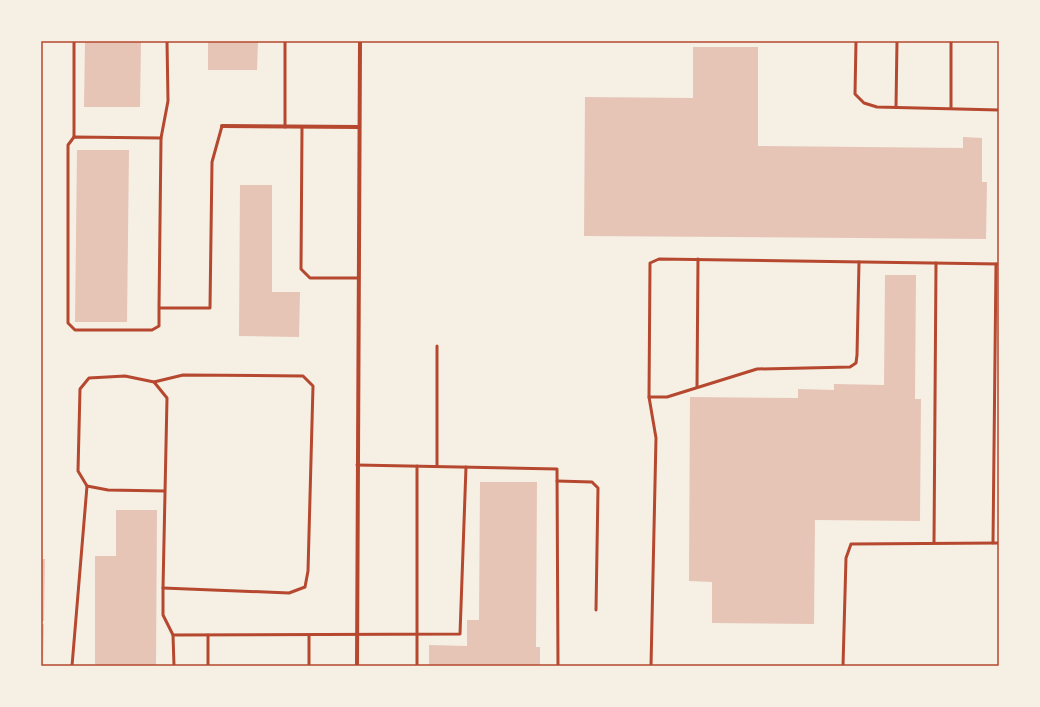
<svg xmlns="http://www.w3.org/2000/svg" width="1040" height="707" viewBox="0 0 1040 707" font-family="'IBM Plex Serif',serif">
  <rect width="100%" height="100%" fill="#f6efe4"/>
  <g fill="#e6c5b7">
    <path d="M 85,41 L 141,41 L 140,107 L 84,107 Z"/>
    <path d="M 208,41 L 258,41 L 257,70 L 208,70 Z"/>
    <path d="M 693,47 L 758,47 L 758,146 L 963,148 L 963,137 L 982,138 L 982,182 L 987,182 L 986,239 L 584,236 L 585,97 L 693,98 Z"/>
    <path d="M 77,150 L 129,150 L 127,322 L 75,322 Z"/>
    <path d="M 240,185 L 272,185 L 272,292 L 300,292 L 299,337 L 239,336 Z"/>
    <path d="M 885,275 L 916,275 L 915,399 L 921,399 L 920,521 L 815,520 L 814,624 L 712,623 L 712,582 L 689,581 L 690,397 L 798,398 L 798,389 L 834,390 L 834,384 L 884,385 Z"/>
    <path d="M 480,482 L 537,482 L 536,647 L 540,647 L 540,666 L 429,666 L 429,645 L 467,646 L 467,620 L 479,620 Z"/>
    <path d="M 116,510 L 157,510 L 156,666 L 95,666 L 95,556 L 116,556 Z"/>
    <path d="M 41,559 L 45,559 L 44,621 L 41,621 Z"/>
    <path d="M 41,624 L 44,624 L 43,666 L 41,666 Z"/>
  </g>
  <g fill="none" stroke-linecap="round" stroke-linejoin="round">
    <g stroke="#b5482f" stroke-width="3">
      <path d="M 74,41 L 74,137"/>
      <path d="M 856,41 L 855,94 L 864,103 L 877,107 L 999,110"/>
      <path d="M 896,107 L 897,41"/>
      <path d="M 951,108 L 951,41"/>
      <path d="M 285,127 L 285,41"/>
      <path d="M 302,127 L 301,269 L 310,278 L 358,278"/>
      <path d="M 161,138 L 168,101 L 167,41"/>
      <path d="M 159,308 L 161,138 L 74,137 L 68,145 L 68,323 L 75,330 L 152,330 L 159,326 L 159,308 L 210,308 L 212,162 L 222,126"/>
      <path d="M 437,346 L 437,466"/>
      <path d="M 154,382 L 183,375 L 303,376 L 313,386 L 308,571 L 305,587 L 289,593 L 163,588"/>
      <path d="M 697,387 L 698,259"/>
      <path d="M 649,397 L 667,397 L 757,369 L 850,367 L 856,363 L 857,355 L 859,262"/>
      <path d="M 357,465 L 557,469 L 558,666"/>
      <path d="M 557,481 L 592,482 L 598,488 L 596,610"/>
      <path d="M 165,491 L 108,490 L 87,486 L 78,471 L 80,389 L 89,378 L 125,376 L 154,382 L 167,398 L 163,588 L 163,615 L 173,635"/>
      <path d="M 934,543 L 936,263"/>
      <path d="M 993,543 L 996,264"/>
      <path d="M 208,635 L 208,666"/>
      <path d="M 72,666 L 87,486"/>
      <path d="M 174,666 L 173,635 L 460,634 L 466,467"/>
      <path d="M 309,666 L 309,635"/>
      <path d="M 417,666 L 417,466"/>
      <path d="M 651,666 L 656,438 L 649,397 L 650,263 L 659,259 L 999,264"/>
      <path d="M 843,666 L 846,558 L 851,544 L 999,543"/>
    </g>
    <g stroke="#b5482f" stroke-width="4">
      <path d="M 222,126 L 359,127"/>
      <path d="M 357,666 L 360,41"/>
    </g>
  </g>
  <rect width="1040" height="707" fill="none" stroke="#f6efe4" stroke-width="84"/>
  <rect x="42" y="42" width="956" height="623" fill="none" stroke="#b5482f" stroke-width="1.5"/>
</svg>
